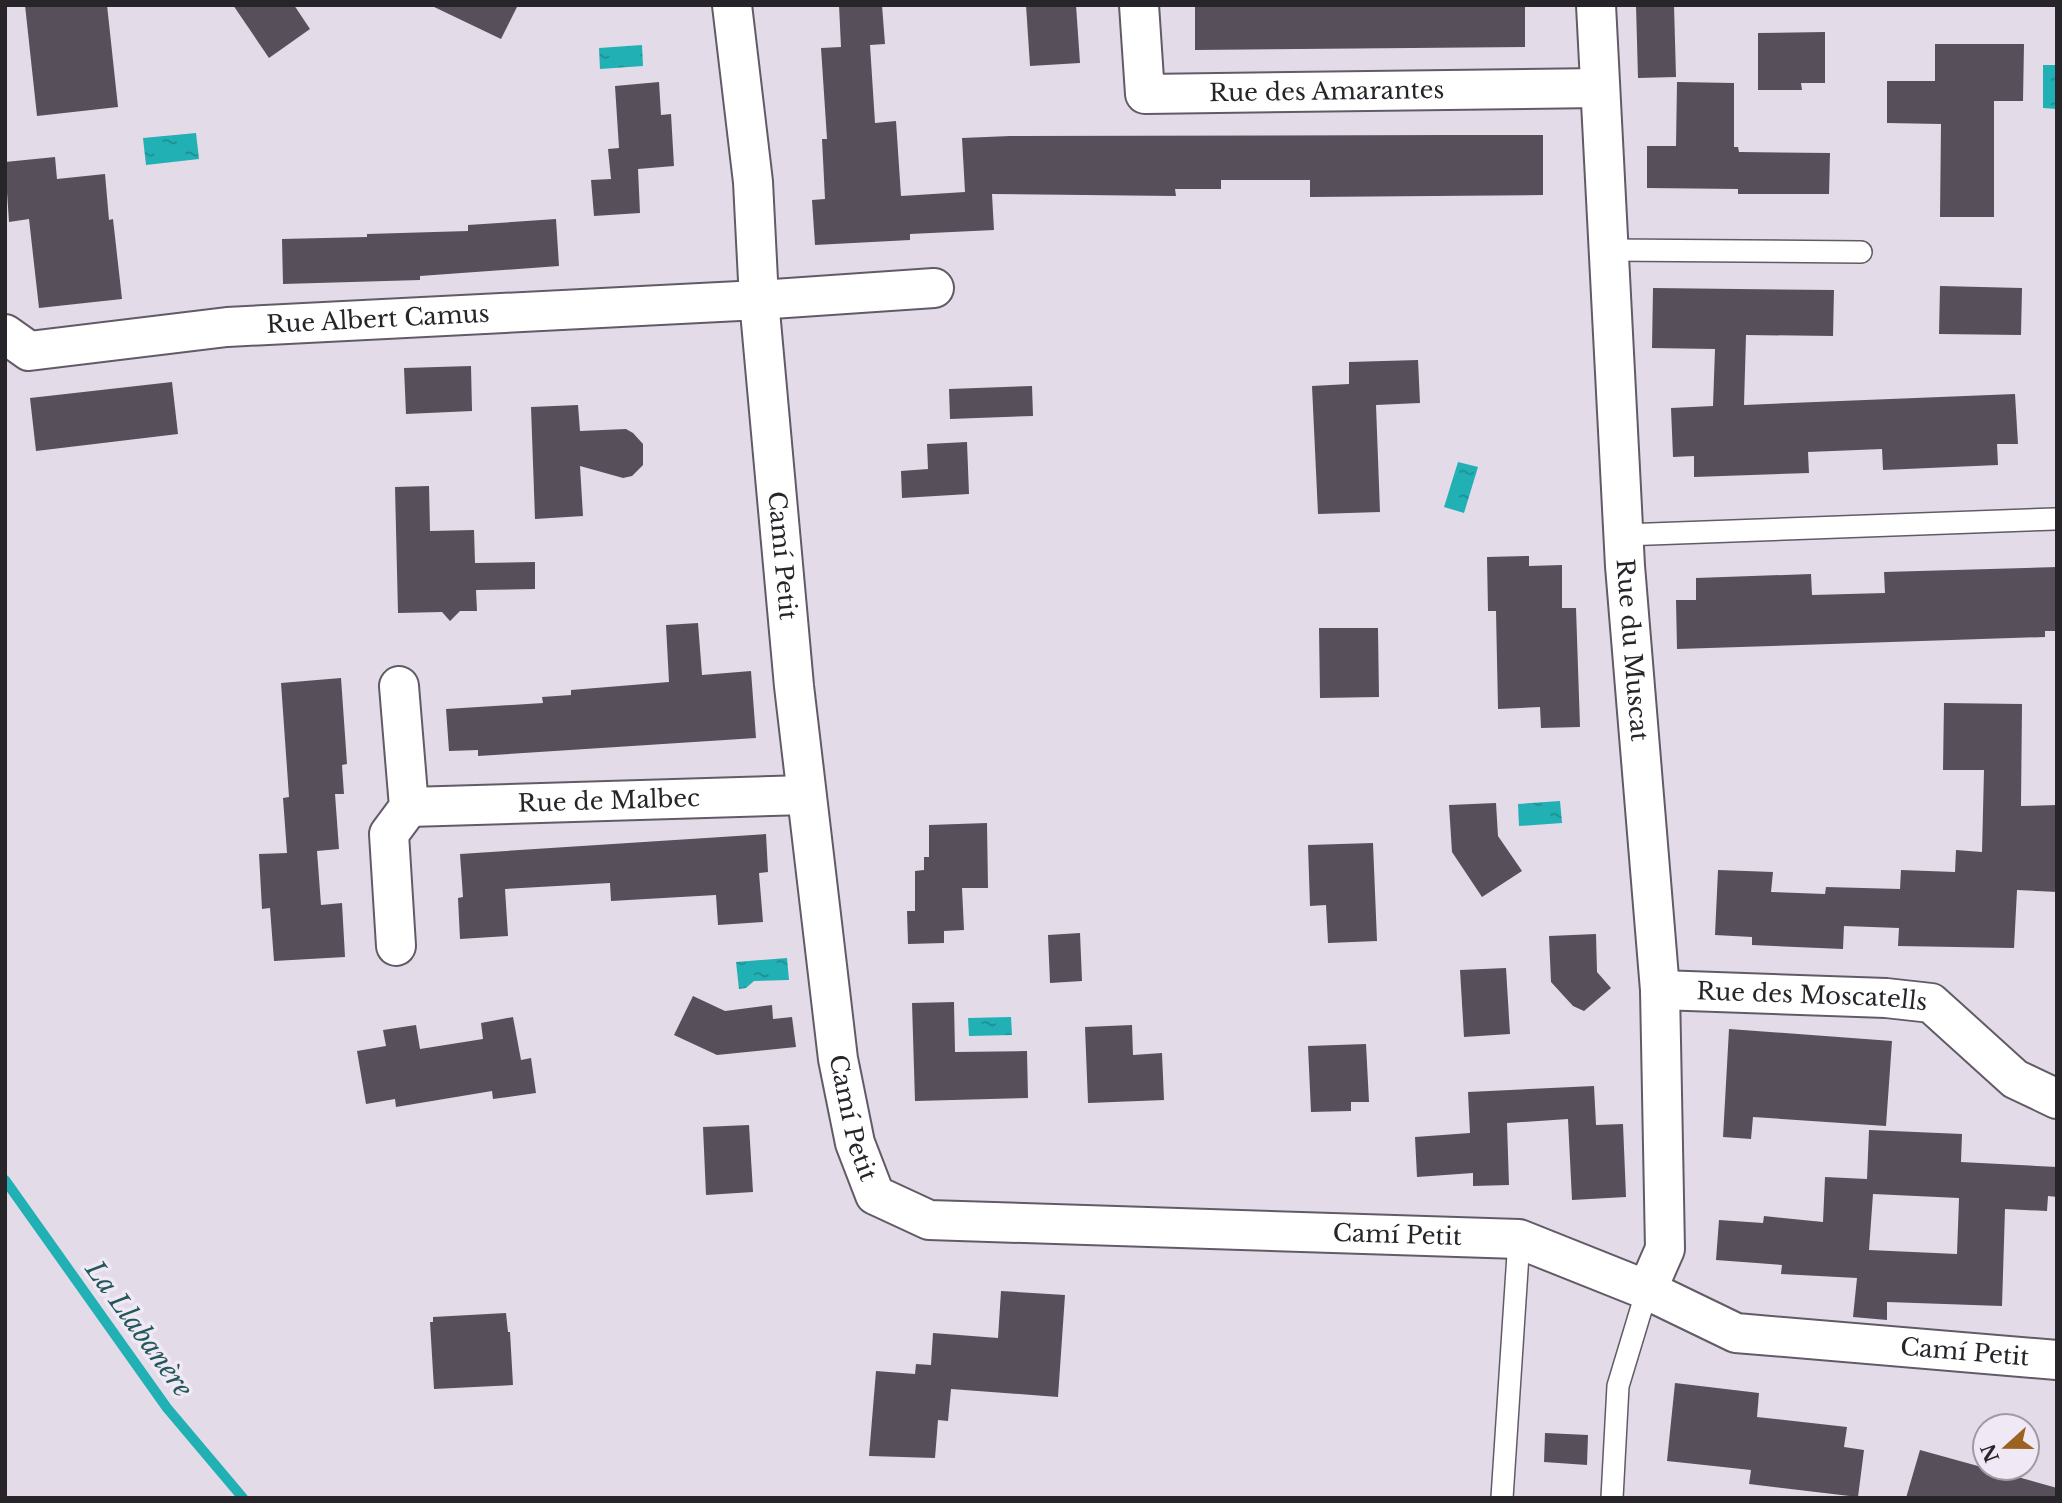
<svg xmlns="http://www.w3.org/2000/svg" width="2062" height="1503" viewBox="0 0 2062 1503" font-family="'Libre Baskerville',serif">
  <defs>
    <pattern id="water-ripples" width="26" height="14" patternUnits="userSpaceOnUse" patternTransform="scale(1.75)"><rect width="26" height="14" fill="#21b0b3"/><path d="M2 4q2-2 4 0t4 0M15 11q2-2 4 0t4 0" fill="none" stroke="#1d8f92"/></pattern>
  </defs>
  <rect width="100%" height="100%" fill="#e4dbe9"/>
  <g fill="url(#water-ripples)">
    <path d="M 642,45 L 643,66 L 600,69 L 599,48 Z"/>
    <path d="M 2043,65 L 2057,65 L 2057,109 L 2043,108 Z"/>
    <path d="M 196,133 L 199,159 L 146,165 L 143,138 Z"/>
    <path d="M 1458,462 L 1478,467 L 1464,513 L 1444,507 Z"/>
    <path d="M 1560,801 L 1562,823 L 1519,826 L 1518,804 Z"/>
    <path d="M 787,958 L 789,980 L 754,981 L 746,988 L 739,989 L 736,962 Z"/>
    <path d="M 1011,1017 L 1012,1035 L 969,1036 L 968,1018 Z"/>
  </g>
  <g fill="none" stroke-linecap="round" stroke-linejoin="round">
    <path stroke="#21b0b3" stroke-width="10" d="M 5,1180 L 167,1408 L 243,1498"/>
  </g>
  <g fill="#57505b" fill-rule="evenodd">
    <path d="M 25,5 L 107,5 L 118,107 L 37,116 Z"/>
    <path d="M 233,5 L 294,5 L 310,29 L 269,58 Z"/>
    <path d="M 430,5 L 518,5 L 501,39 Z"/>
    <path d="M 839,5 L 882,5 L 885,44 L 870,45 L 875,123 L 896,121 L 901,196 L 965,192 L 962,138 L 1010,136 L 1448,135 L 1543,135 L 1543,195 L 1310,197 L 1310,180 L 1221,180 L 1221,189 L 1175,189 L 1176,196 L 992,194 L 994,230 L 910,234 L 910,240 L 815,245 L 812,200 L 825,199 L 822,139 L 827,139 L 821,48 L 841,47 Z"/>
    <path d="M 1026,5 L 1076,5 L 1080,63 L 1030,66 Z"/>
    <path d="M 1195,5 L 1525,5 L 1525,47 L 1195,50 Z"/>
    <path d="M 1636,5 L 1674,5 L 1676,77 L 1638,78 Z"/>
    <path d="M 1825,32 L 1825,83 L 1801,83 L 1802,90 L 1758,90 L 1758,33 Z"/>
    <path d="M 1935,44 L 2024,44 L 2023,101 L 1994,101 L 1994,217 L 1940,217 L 1941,124 L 1887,123 L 1887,81 L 1935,81 Z"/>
    <path d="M 659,82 L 661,115 L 671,114 L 674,166 L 638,169 L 640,213 L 594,216 L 591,180 L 611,179 L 608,149 L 619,148 L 615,86 Z"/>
    <path d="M 1677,82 L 1734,83 L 1734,147 L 1738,147 L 1739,152 L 1830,153 L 1829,194 L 1738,194 L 1738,189 L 1647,188 L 1647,146 L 1676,146 Z"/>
    <path d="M 55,157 L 57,179 L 105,174 L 109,220 L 113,219 L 122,299 L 39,308 L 29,219 L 9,222 L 5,162 Z"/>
    <path d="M 556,219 L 559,266 L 420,276 L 420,280 L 283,284 L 282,239 L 367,237 L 367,234 L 468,231 L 468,225 Z"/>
    <path d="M 1940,286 L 2022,288 L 2021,335 L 1939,334 Z"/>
    <path d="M 1653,288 L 1834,290 L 1833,336 L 1746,335 L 1744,405 L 2015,394 L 2018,444 L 1997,444 L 1998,465 L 1883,470 L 1882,449 L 1808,452 L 1809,473 L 1694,477 L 1694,456 L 1673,457 L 1671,408 L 1713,406 L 1715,349 L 1652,348 Z"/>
    <path d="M 1418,360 L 1420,403 L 1376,405 L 1380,512 L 1318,514 L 1312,386 L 1349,384 L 1349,362 Z"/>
    <path d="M 471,366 L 472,411 L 406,414 L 404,368 Z"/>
    <path d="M 172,382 L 178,434 L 36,451 L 30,398 Z"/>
    <path d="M 1032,386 L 1033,416 L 950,419 L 949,389 Z"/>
    <path d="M 578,405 L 580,431 L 626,429 L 633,433 L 643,444 L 643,465 L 632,476 L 623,478 L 580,466 L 583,516 L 535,519 L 531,407 Z"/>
    <path d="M 967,442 L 969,494 L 902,498 L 901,471 L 928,469 L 927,444 Z"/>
    <path d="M 429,486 L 430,531 L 474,530 L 475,563 L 535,562 L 535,589 L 476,590 L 477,611 L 460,611 L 450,621 L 442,612 L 398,613 L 395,487 Z"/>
    <path d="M 1529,556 L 1529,566 L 1562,565 L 1562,608 L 1576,608 L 1580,727 L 1541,728 L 1540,707 L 1498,709 L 1496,611 L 1488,611 L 1487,557 Z"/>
    <path d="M 2057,567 L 2057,631 L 2045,631 L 2045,637 L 1677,649 L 1676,600 L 1696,600 L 1696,578 L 1811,574 L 1812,595 L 1885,593 L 1884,572 Z"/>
    <path d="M 698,623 L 702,675 L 751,671 L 756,738 L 478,756 L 478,750 L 449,751 L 446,709 L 543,703 L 542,697 L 571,695 L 571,690 L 669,682 L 666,625 Z"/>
    <path d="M 1319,628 L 1378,628 L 1379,697 L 1320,698 Z"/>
    <path d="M 341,678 L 347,764 L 342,765 L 344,794 L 335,794 L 339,849 L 317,851 L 321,905 L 342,903 L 345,957 L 274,961 L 270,908 L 262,909 L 259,854 L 287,853 L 283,798 L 289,797 L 281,683 Z"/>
    <path d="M 1944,703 L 2022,704 L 2021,806 L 2057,805 L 2057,892 L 2017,890 L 2014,948 L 1898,946 L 1899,928 L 1844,926 L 1843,949 L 1752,945 L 1752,937 L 1715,935 L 1718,870 L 1773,872 L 1771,892 L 1825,894 L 1826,887 L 1900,889 L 1901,870 L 1955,872 L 1956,850 L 1982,852 L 1984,770 L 1943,770 Z"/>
    <path d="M 1496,803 L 1498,836 L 1522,871 L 1482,897 L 1452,852 L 1449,805 Z"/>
    <path d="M 987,823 L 988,888 L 962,888 L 964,930 L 944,931 L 944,943 L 908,944 L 907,911 L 915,911 L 915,871 L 924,870 L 924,857 L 929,857 L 929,825 Z"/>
    <path d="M 766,834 L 768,872 L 759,873 L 763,922 L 718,925 L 716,895 L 611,901 L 610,883 L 505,889 L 508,936 L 460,939 L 458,898 L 463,897 L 460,854 Z"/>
    <path d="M 1373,843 L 1377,941 L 1328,943 L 1326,905 L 1310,906 L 1308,845 Z"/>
    <path d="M 1080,933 L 1082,981 L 1050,983 L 1048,935 Z"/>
    <path d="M 1596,934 L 1597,972 L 1611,988 L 1584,1011 L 1573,1006 L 1551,982 L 1549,936 Z"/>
    <path d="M 1506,968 L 1510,1034 L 1464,1037 L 1460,970 Z"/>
    <path d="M 693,996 L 725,1011 L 772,1005 L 773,1019 L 792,1017 L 796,1047 L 717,1055 L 674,1035 Z"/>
    <path d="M 954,1002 L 955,1052 L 1027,1051 L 1028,1098 L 915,1101 L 912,1003 Z"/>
    <path d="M 513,1017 L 521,1060 L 531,1058 L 536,1093 L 493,1099 L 492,1091 L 396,1107 L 395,1099 L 366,1104 L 357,1051 L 386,1046 L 383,1030 L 416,1025 L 420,1049 L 483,1039 L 481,1023 Z"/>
    <path d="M 1132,1025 L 1133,1055 L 1162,1053 L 1164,1100 L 1088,1103 L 1085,1027 Z"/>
    <path d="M 1729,1029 L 1892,1041 L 1886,1126 L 1753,1117 L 1751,1139 L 1723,1137 Z"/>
    <path d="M 1366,1044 L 1369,1102 L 1351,1102 L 1351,1111 L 1311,1112 L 1308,1046 Z"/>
    <path d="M 1594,1086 L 1596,1125 L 1623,1124 L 1626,1197 L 1572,1200 L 1568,1119 L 1507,1123 L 1509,1185 L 1473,1186 L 1473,1173 L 1417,1177 L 1415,1137 L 1470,1133 L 1468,1092 Z"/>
    <path d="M 749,1125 L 753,1192 L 706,1195 L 703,1127 Z"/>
    <path d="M 1869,1130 L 1962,1134 L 1961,1162 L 2057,1167 L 2057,1197 L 2048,1196 L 2047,1211 L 2005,1209 L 2002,1306 L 1887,1302 L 1887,1320 L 1853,1317 L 1857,1278 L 1781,1274 L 1782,1265 L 1716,1260 L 1719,1220 L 1763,1223 L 1764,1216 L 1823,1222 L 1825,1177 L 1867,1179 ZM 1873,1194 L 1959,1198 L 1957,1254 L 1869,1250 Z"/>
    <path d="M 1001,1291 L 1065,1295 L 1058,1397 L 951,1389 L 948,1421 L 938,1420 L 935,1458 L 869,1456 L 876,1371 L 915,1374 L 916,1364 L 931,1365 L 933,1333 L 998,1338 Z"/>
    <path d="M 506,1313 L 508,1332 L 510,1332 L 513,1385 L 434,1389 L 430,1322 L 433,1322 L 433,1317 Z"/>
    <path d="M 1675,1383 L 1759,1393 L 1757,1417 L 1847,1427 L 1844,1447 L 1864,1450 L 1858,1497 L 1749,1484 L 1751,1470 L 1667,1461 Z"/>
    <path d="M 1545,1433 L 1588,1435 L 1587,1465 L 1544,1462 Z"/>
    <path d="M 1920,1450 L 2057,1488 L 2057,1498 L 1906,1498 Z"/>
  </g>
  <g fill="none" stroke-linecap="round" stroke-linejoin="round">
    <g stroke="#625b66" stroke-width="24">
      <g id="lane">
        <path d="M 1608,250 L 1861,252"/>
        <path d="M 1623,535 L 2055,519"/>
        <path d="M 1502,1498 L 1519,1239"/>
        <path d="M 1612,1498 L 1618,1386 L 1647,1290"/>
      </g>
    </g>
    <g stroke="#625b66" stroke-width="42">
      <g id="street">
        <path id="s1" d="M 732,5 L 753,182 L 759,300 L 794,686 L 838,1059 L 855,1143 L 875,1195 L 929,1220 L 1519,1239 L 1647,1290 L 1736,1333 L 2057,1360"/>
        <path id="s2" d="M 1139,5 L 1145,94 L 1600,88"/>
        <path id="s3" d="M 1596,5 L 1625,566 L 1660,990 L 1665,1249 L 1647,1290"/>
        <path id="s4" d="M 5,334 L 29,351 L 227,327 L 759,300 L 934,288"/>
        <path id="s5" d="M 409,807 L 806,795"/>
        <path d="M 396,946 L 389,834 L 409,807 L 399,686"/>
        <path id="s6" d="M 1660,990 L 1886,998 L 1931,1003 L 2015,1079 L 2057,1099"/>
      </g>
    </g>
    <use href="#lane" stroke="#fff" stroke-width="21"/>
    <use href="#street" stroke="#fff" stroke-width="38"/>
  </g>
  <g text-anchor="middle" stroke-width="7" stroke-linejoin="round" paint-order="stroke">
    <g font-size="24" fill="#28252a" stroke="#f1e8f6">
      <text dy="8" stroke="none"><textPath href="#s2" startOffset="271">Rue des Amarantes</textPath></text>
      <text dy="8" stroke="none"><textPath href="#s4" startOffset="380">Rue Albert Camus</textPath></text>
      <text dy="8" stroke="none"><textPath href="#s1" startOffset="553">Camí Petit</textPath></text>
      <text dy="8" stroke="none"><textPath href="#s3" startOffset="646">Rue du Muscat</textPath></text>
      <text dy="8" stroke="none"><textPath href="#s5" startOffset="200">Rue de Malbec</textPath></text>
      <text dy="8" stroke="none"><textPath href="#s6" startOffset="152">Rue des Moscatells</textPath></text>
      <text dy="8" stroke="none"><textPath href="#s1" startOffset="1120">Camí Petit</textPath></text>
      <text dy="8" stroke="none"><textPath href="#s1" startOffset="1729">Camí Petit</textPath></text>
      <text dy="8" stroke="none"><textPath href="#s1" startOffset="2317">Camí Petit</textPath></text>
    </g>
    <g font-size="26" font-style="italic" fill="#215859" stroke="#f1e8f6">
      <text transform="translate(139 1329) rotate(54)" y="9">La Llabanère</text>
    </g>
  </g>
  <rect width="2062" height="1503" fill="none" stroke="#28252a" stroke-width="14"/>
  <g transform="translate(2006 1447) rotate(249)"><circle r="33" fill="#f1e8f6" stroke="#a19aa4" stroke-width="2"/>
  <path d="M0-5L12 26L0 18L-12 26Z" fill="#9b631f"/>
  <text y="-10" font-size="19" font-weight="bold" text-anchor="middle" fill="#28252a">N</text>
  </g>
</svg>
